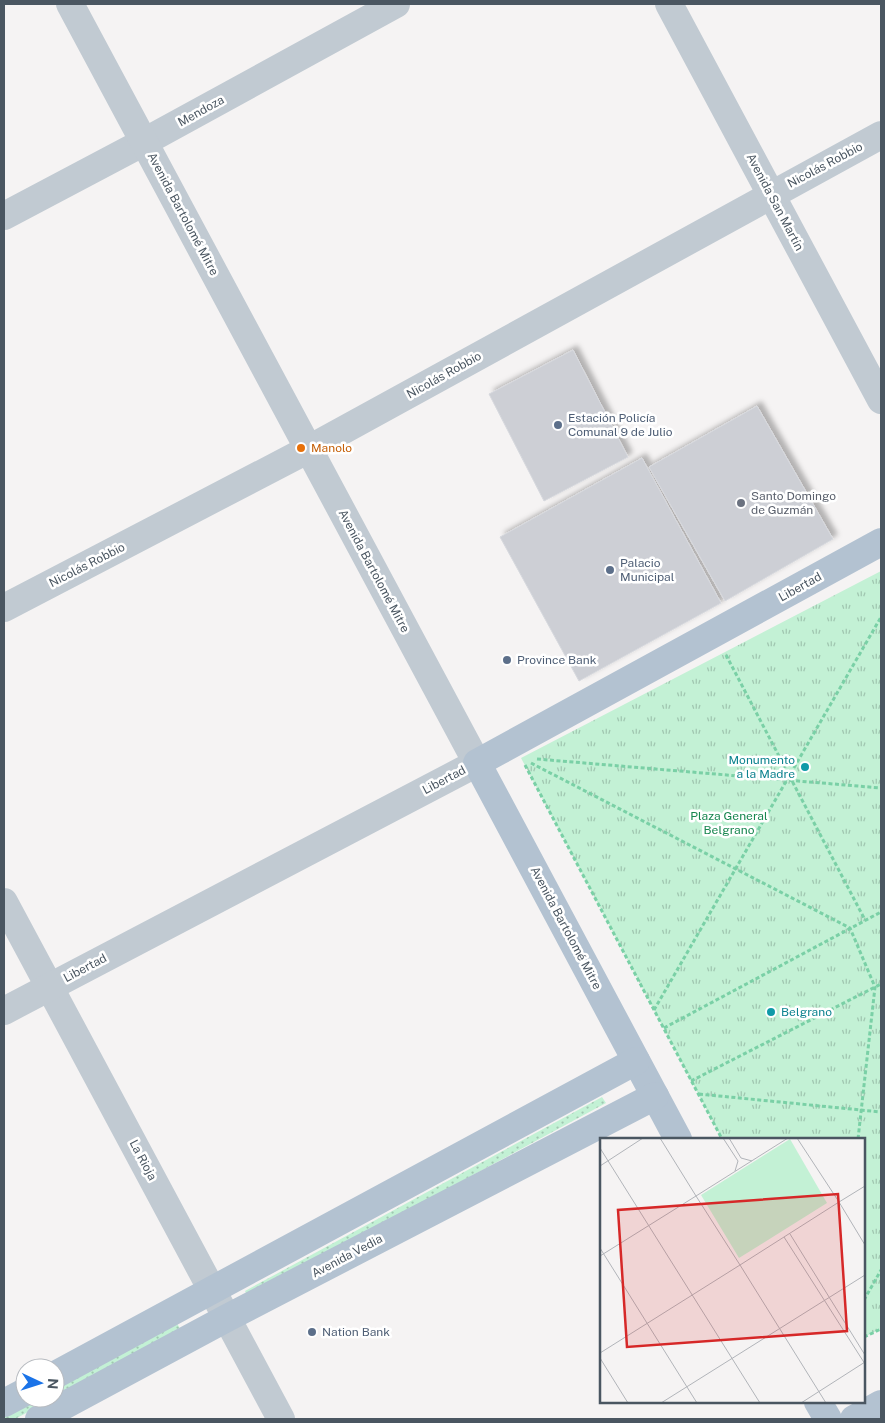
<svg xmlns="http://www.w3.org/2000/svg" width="885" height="1423" viewBox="0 0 885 1423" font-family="'Public Sans',sans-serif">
  <defs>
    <pattern id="grass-dots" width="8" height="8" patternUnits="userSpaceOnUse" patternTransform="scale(1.25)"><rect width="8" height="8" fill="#c3f1d5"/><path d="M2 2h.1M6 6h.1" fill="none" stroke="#a0c6b0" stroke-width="1.8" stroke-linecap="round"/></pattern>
    <pattern id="park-tufts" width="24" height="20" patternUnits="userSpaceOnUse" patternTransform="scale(1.25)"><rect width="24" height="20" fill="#c3f1d5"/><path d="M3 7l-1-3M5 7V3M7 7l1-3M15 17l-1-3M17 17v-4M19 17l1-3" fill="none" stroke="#a0c6b0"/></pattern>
    <filter id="shadow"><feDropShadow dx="4.5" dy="-4.5" stdDeviation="2.5" flood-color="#0004"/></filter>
  </defs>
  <rect width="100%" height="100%" fill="#f5f3f3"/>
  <g fill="url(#grass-dots)">
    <path d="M 602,1097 L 606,1103 L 248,1297 L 245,1291 Z"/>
    <path d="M 177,1323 L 180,1329 L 55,1397 L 55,1389 Z"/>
    <path d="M 39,1398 L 54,1398 L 15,1419 L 4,1419 L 4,1417 Z"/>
  </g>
  <path fill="url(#park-tufts)" d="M 881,571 L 881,1329 L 864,1337 L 864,1139 L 722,1139 L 521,758 Z"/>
  <g fill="#cdcfd5" stroke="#d7d9de" filter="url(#shadow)">
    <path d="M 573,350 L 628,457 L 544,501 L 489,394 Z"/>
    <path d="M 757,406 L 833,539 L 725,601 L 649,467 Z"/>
    <path d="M 642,458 L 721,603 L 579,681 L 500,537 Z"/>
  </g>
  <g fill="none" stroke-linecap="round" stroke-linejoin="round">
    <g stroke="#7ad0a6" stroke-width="3" stroke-dasharray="4 2.5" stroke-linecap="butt">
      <path d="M 726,655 L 865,920"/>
      <path d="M 537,759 L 881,788"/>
      <path d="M 531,763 L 850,928 L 875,987 L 858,1139"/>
      <path d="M 525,765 L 722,1139"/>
      <path d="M 654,1010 L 881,617"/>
      <path d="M 664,1028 L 881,912"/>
      <path d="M 691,1081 L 881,984"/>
      <path d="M 699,1094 L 881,1112"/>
      <path d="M 864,1300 L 881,1270"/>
      <path d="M 864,1337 L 881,1329"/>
    </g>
    <g stroke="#c1cad2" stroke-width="28">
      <path d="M 669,4 L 881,400"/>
      <path d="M 4,216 L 144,142 L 396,4"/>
      <path d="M 4,608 L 309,449 L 881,135"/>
      <path d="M 4,902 L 281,1419"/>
      <path d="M 4,1011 L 477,763 L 70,4"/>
    </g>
    <g stroke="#b3c2d1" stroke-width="28">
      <path d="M 678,1139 L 477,763 L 881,542"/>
      <path d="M 55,1375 L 636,1061"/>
      <path d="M 818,1402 L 828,1419"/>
      <path d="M 4,1403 L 25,1392"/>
      <path d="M 39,1419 L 227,1318 L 655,1096"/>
      <path d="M 854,1419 L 881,1404"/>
    </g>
  </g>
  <g fill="#5c6f8a" stroke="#fff" stroke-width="2">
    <circle cx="558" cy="425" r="5"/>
    <circle cx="610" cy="570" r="5"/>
    <circle cx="507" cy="660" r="5"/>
    <circle cx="312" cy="1332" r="5"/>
  </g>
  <circle fill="#e8710a" stroke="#fff" stroke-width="2" cx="301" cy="448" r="5"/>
  <circle fill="#6b7280" stroke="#fff" stroke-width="2" cx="741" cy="503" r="5"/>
  <g fill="#0f9aa8" stroke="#fff" stroke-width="2">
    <circle cx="805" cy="767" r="5"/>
    <circle cx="771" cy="1012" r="5"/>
  </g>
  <g text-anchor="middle" stroke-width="5" stroke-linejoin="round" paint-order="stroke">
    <g font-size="12" fill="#4a5661" stroke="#fff">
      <text transform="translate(201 111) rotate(-29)" y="4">Mendoza</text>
      <text transform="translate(825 165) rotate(-28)" y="4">Nicolás Robbio</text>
      <text transform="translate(775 202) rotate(62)" y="4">Avenida San Martín</text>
      <text transform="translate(183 214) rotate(62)" y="4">Avenida Bartolomé Mitre</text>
      <text transform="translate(444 375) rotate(-29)" y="4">Nicolás Robbio</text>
      <text transform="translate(87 565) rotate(-27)" y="4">Nicolás Robbio</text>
      <text transform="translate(374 571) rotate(62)" y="4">Avenida Bartolomé Mitre</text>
      <text transform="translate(800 587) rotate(-29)" y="4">Libertad</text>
      <text transform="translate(444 780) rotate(-28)" y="4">Libertad</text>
      <text transform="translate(566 928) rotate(62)" y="4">Avenida Bartolomé Mitre</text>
      <text transform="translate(85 968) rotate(-28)" y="4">Libertad</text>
      <text transform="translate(143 1160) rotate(62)" y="4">La Rioja</text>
      <text transform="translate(347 1256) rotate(-28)" y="4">Avenida Vedia</text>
    </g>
    <g font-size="12" fill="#4e5e75" stroke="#fff" text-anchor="start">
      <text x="568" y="422">Estación Policía<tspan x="568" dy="14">Comunal 9 de Julio</tspan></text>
      <text x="620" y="567">Palacio<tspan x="620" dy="14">Municipal</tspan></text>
      <text x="517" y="664">Province Bank</text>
      <text x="322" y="1336">Nation Bank</text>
    </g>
    <g font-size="12" fill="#c56008" stroke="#fff" text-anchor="start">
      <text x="311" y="452">Manolo</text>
    </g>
    <g font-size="12" fill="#5b616d" stroke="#fff" text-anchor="start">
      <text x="751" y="500">Santo Domingo<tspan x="751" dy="14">de Guzmán</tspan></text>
    </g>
    <g font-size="12" fill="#0d838f" stroke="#fff" text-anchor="end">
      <text x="795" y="764">Monumento<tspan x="795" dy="14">a la Madre</tspan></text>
      <text x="781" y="1016" text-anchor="start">Belgrano</text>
    </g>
    <g font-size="12" fill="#17864f" stroke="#fff">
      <text x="729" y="820">Plaza General<tspan x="729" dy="14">Belgrano</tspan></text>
    </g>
  </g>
  <g transform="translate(600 1138)">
    <rect width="265" height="265" fill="#f5f3f3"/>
    <path d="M 190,1 L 227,65 L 139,120 L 101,57 Z" fill="#c3f1d5"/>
    <path fill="none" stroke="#b1b4b9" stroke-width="1" d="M 123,0 L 138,23 L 135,33M 129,0 L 141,20 L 152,23M 188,0 L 96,58 L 140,127 L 239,64 L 197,0M 0,10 L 160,265M 0,28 L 43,0M 265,48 L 239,64 L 265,107M 190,96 L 265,217M 184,99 L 265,226M 0,110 L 97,265M 0,118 L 96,58 L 60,0M 0,215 L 140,127 L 226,265M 0,220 L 28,265M 61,265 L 265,137M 201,265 L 265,224"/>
    <path fill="#d62828" fill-opacity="0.15" stroke="#d62828" stroke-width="2.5" d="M 238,56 L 247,193 L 27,209 L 18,72 Z"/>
    <rect width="265" height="265" fill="none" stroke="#4a5661" stroke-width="2.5"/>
  </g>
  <rect width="885" height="1423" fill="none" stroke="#4a5661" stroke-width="10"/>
  <g transform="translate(40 1383) rotate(94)"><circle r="24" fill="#ffffff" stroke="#b7bbc0"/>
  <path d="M0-4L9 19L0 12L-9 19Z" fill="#1a73e8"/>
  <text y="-8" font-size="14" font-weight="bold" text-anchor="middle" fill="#4a5661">N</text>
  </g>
</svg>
